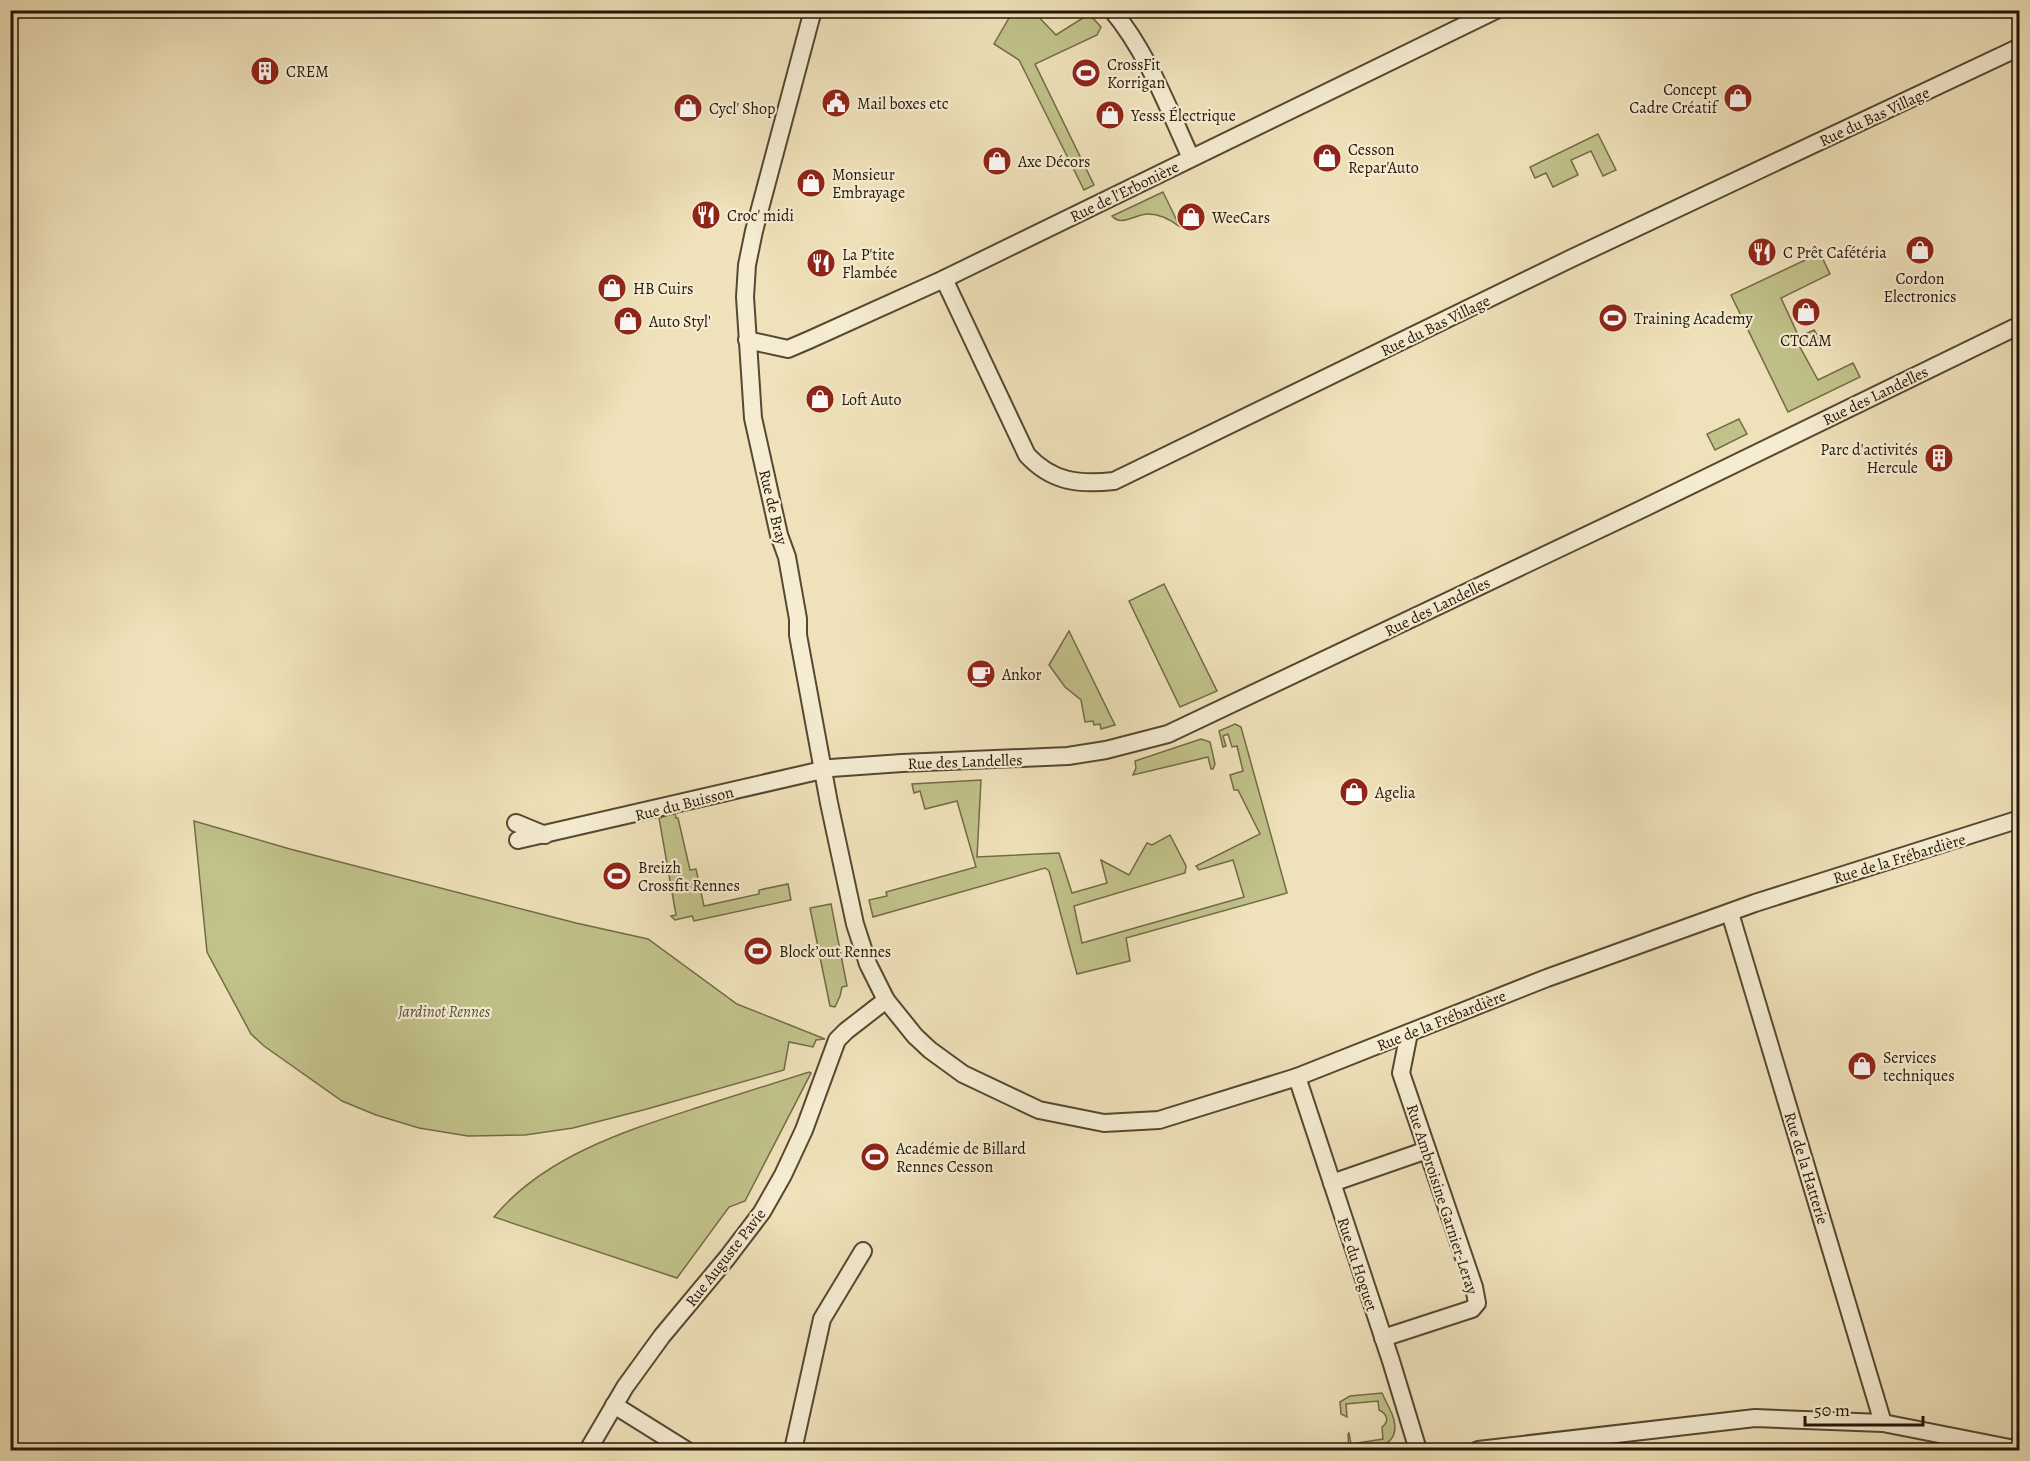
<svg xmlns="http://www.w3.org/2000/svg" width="2030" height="1461" viewBox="0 0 2030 1461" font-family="Alegreya,serif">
  <rect width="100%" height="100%" fill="#efe1b9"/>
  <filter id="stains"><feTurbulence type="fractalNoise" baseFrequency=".00333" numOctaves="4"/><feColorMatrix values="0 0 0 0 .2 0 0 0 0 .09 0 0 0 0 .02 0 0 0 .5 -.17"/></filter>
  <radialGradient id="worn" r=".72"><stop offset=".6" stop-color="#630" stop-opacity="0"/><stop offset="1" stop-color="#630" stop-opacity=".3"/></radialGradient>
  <g fill="#c1c18a" stroke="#726b48" stroke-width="1.5">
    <path d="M 1013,11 L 1033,11 L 1056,35 L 1089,14 L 1101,27 L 1097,35 L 1035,64 L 1094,185 L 1084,190 L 1019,60 L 994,44 Z"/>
    <path d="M 1598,134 L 1616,170 L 1603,176 L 1591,151 L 1571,160 L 1578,175 L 1553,187 L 1546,173 L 1535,178 L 1530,167 Z"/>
    <path d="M 1163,192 L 1180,227 C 1171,220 1160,214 1148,214 C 1136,214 1121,227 1112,216 Z"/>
    <path d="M 1820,253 L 1830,274 L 1781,298 L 1799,337 L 1814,330 L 1819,338 L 1800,347 L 1818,380 L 1853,363 L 1860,377 L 1788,412 L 1731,295 Z"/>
    <path d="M 1739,419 L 1747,434 L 1715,450 L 1707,434 Z"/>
    <path d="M 1164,584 L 1217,691 L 1180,707 L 1129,601 Z"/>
    <path d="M 1069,631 L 1115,725 L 1101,729 L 1100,724 L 1094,725 L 1093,721 L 1085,722 L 1081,700 L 1065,687 L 1049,665 Z"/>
    <path d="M 1235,724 L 1241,727 L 1287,893 L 1126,938 L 1130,961 L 1077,974 L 1049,871 L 1045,868 L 873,917 L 869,900 L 887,896 L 886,892 L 976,867 L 957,801 L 925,809 L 920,791 L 914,793 L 912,784 L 981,780 L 977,857 L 1059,853 L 1072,893 L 1107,883 L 1101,860 L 1129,875 L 1147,843 L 1152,845 L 1170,835 L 1186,866 L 1185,873 L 1074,906 L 1082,943 L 1244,897 L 1233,860 L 1199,870 L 1196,866 L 1260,834 L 1238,790 L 1234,790 L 1230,775 L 1243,771 L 1237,746 L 1232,747 L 1228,734 L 1223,736 L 1226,746 L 1223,747 L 1219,731 Z"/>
    <path d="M 1201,739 L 1210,742 L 1215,764 L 1213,769 L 1211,769 L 1208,757 L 1133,775 L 1136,768 L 1135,761 Z"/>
    <path d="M 675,813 L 676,818 L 678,818 L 690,870 L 696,869 L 704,906 L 759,894 L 759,890 L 788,884 L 791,900 L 694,921 L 692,916 L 675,920 L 671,916 L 676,915 L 659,818 Z"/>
    <path d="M 194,821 L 290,849 L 576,923 L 648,939 L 737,1004 L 825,1039 L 816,1040 L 813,1047 L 789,1042 L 784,1070 L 647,1109 L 573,1128 L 525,1135 L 468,1136 L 419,1128 L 376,1115 L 342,1101 L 264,1046 L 251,1034 L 207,952 Z"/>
    <path d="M 831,904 L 847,986 L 842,987 L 840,996 L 835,1007 L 830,1006 L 810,908 Z"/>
    <path d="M 809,1072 L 811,1073 L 745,1201 L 729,1207 L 677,1278 L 494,1217 C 543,1157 625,1131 696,1108 C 734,1096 772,1084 809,1072 Z"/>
    <path d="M 1382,1393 C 1385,1400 1389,1407 1392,1414 C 1405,1447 1372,1451 1349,1450 L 1348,1434 L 1349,1433 L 1351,1444 L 1383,1439 L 1382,1427 C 1390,1421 1387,1414 1379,1410 L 1378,1401 L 1346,1404 L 1347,1417 L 1341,1414 L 1340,1402 L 1350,1396 Z"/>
  </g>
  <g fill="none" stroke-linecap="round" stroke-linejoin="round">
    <g stroke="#564832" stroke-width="20">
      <g id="minor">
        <path d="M 813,10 L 754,231 L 747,265 L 745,297 L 753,418 L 779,535 L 787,557 L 798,619 L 798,635 L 829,803 L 855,924 L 868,964 L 886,1000 L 915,1036 L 930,1050 L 963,1074 L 1039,1110 L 1104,1123 L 1159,1120 L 1297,1077 L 1547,978 L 1755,903 L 2020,819"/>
        <path d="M 1112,10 C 1148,53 1168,108 1191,158"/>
        <path d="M 944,279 L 1027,455 C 1052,482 1079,485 1114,481 L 1570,259 L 2020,47"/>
        <path d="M 747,340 L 788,349 L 809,340 L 944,279 L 1496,10"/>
        <path d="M 516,823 L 545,835"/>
        <path d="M 518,840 L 831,768 L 902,763 L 1068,756 L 1106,750 L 1168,734 L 1640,510 L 2020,325"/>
        <path d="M 1730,913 L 1883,1423"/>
        <path d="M 1297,1077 L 1391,1361 L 1418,1450"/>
        <path d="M 1332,1183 L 1427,1150"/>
        <path d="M 1383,1338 L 1472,1309 L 1477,1303 L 1474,1287 L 1401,1073 L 1409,1033"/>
        <path d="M 614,1405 L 686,1450"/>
        <path d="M 588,1450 L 625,1387 L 662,1336 L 727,1258 L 762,1212 L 783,1175 L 804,1130 L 837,1040 L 846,1031 L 886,1000"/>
        <path d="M 793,1450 L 822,1319 L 863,1251"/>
        <path d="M 1478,1450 L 1755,1418 L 1883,1423 L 2020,1450"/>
      </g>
    </g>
    <use href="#minor" stroke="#f5ecd2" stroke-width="16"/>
  </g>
  <defs>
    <g id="building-disc" transform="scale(1.5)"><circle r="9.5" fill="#8f2418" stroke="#f5ecd2"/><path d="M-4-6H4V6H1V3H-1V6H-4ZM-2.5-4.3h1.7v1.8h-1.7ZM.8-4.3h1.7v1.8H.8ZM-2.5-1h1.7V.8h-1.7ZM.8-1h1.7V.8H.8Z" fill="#fff"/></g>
    <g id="stadium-disc" transform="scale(1.5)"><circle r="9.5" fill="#8f2418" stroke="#f5ecd2"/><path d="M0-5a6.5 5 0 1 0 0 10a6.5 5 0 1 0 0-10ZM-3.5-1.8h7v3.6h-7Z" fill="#fff"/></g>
    <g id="shop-disc" transform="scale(1.5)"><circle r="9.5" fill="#8f2418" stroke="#f5ecd2"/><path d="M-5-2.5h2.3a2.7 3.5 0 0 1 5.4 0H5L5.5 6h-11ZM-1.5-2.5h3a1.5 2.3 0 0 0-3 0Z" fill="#fff"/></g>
    <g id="civic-disc" transform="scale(1.5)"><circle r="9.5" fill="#8f2418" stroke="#f5ecd2"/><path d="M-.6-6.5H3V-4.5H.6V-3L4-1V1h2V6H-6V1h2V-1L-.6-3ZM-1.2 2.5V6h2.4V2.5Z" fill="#fff"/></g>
    <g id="restaurant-disc" transform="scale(1.5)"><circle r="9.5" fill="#8f2418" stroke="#f5ecd2"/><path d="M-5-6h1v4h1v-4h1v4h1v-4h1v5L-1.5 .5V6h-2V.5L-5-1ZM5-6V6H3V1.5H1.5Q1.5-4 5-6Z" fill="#fff"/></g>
    <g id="cafe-disc" transform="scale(1.5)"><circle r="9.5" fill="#8f2418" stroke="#f5ecd2"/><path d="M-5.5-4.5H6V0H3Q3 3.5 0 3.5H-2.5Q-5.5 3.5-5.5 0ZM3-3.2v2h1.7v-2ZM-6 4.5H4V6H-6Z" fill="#fff"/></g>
  </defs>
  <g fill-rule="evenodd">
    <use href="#building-disc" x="265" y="71"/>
    <use href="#stadium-disc" x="1086" y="73"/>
    <use href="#shop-disc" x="1738" y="98"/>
    <use href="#civic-disc" x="836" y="103"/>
    <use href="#shop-disc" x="688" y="108"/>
    <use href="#shop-disc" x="1110" y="115"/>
    <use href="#shop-disc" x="1327" y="158"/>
    <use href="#shop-disc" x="997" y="161"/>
    <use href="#shop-disc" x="811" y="183"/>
    <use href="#restaurant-disc" x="706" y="215"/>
    <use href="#shop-disc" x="1191" y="217"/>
    <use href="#shop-disc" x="1920" y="250"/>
    <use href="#restaurant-disc" x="1762" y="252"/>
    <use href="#restaurant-disc" x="821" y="263"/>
    <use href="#shop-disc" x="612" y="288"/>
    <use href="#shop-disc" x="1806" y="312"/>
    <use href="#stadium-disc" x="1613" y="318"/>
    <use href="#shop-disc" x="628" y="321"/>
    <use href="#shop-disc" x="820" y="399"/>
    <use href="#building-disc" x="1939" y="458"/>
    <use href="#cafe-disc" x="981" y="674"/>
    <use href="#shop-disc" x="1354" y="792"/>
    <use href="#stadium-disc" x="617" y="876"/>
    <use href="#stadium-disc" x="758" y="951"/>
    <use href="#shop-disc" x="1862" y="1066"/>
    <use href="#stadium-disc" x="875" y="1157"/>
  </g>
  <g text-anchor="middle" stroke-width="4.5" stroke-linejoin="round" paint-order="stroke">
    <g font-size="16" fill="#231505" stroke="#f5ecd2" text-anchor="start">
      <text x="1107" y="70">CrossFit<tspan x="1107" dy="18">Korrigan</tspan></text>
      <text x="286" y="77">CREM</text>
      <text x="1717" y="95" text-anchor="end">Concept<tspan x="1717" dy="18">Cadre Créatif</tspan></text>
      <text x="857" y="109">Mail boxes etc</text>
      <text x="709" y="114">Cycl' Shop</text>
      <text x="1131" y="121">Yesss Électrique</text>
      <text x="1348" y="155">Cesson<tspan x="1348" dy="18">Repar'Auto</tspan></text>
      <text x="1018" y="167">Axe Décors</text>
      <text x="832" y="180">Monsieur<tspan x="832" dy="18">Embrayage</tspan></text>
      <text x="727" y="221">Croc' midi</text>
      <text x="1212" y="223">WeeCars</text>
      <text x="1783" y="258">C Prêt Cafétéria</text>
      <text x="842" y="260">La P'tite<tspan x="842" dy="18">Flambée</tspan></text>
      <text x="1920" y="284" text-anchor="middle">Cordon<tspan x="1920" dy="18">Electronics</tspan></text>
      <text x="633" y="294">HB Cuirs</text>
      <text x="1634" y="324">Training Academy</text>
      <text x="649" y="327">Auto Styl'</text>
      <text x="1806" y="346" text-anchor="middle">CTCAM</text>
      <text x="841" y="405">Loft Auto</text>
      <text x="1918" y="455" text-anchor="end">Parc d'activités<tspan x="1918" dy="18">Hercule</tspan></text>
      <text x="1002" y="680">Ankor</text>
      <text x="1375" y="798">Agelia</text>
      <text x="638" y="873">Breizh<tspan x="638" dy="18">Crossfit Rennes</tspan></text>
      <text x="779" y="957">Block’out Rennes</text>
      <text x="1883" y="1063">Services<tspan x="1883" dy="18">techniques</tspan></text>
      <text x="896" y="1154">Académie de Billard<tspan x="896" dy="18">Rennes Cesson</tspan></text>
    </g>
    <g font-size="16" fill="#231505" stroke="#f5ecd2">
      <text transform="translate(1874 116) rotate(-25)" y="6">Rue du Bas Village</text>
      <text transform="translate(1124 191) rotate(-26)" y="6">Rue de l'Erbonière</text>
      <text transform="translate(1435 325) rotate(-26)" y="6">Rue du Bas Village</text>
      <text transform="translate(1875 395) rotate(-26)" y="6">Rue des Landelles</text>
      <text transform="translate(774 507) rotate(76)" y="6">Rue de Bray</text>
      <text transform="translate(1437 606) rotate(-26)" y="6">Rue des Landelles</text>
      <text transform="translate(965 761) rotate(-2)" y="6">Rue des Landelles</text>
      <text transform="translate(684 803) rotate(-14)" y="6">Rue du Buisson</text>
      <text transform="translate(1899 858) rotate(-17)" y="6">Rue de la Frébardière</text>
      <text transform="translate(1441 1020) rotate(-22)" y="6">Rue de la Frébardière</text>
      <text transform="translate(1807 1168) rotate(73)" y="6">Rue de la Hatterie</text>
      <text transform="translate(1443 1199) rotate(72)" y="6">Rue Ambroisine Garnier-Leray</text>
      <text transform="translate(725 1257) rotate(-52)" y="6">Rue Auguste Pavie</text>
      <text transform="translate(1358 1264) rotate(72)" y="6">Rue du Hoguet</text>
    </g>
    <g font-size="16" font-style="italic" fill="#5a5134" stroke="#f5ecd2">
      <text x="444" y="1017">Jardinot Rennes</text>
    </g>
  </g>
  <rect width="2030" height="1461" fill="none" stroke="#efe1b9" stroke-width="36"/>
  <rect x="12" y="12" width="2006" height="1437" fill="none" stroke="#231505" stroke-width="3"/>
  <rect x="18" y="18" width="1994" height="1425" fill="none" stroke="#231505" stroke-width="1.5"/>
  <path d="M1805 1416v9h118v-9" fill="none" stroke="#231505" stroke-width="3"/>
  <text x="1814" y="1416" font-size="18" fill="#231505" stroke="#f5ecd2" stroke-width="4.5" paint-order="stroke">50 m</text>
  <rect width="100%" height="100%" filter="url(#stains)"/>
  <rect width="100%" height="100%" fill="url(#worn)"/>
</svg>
